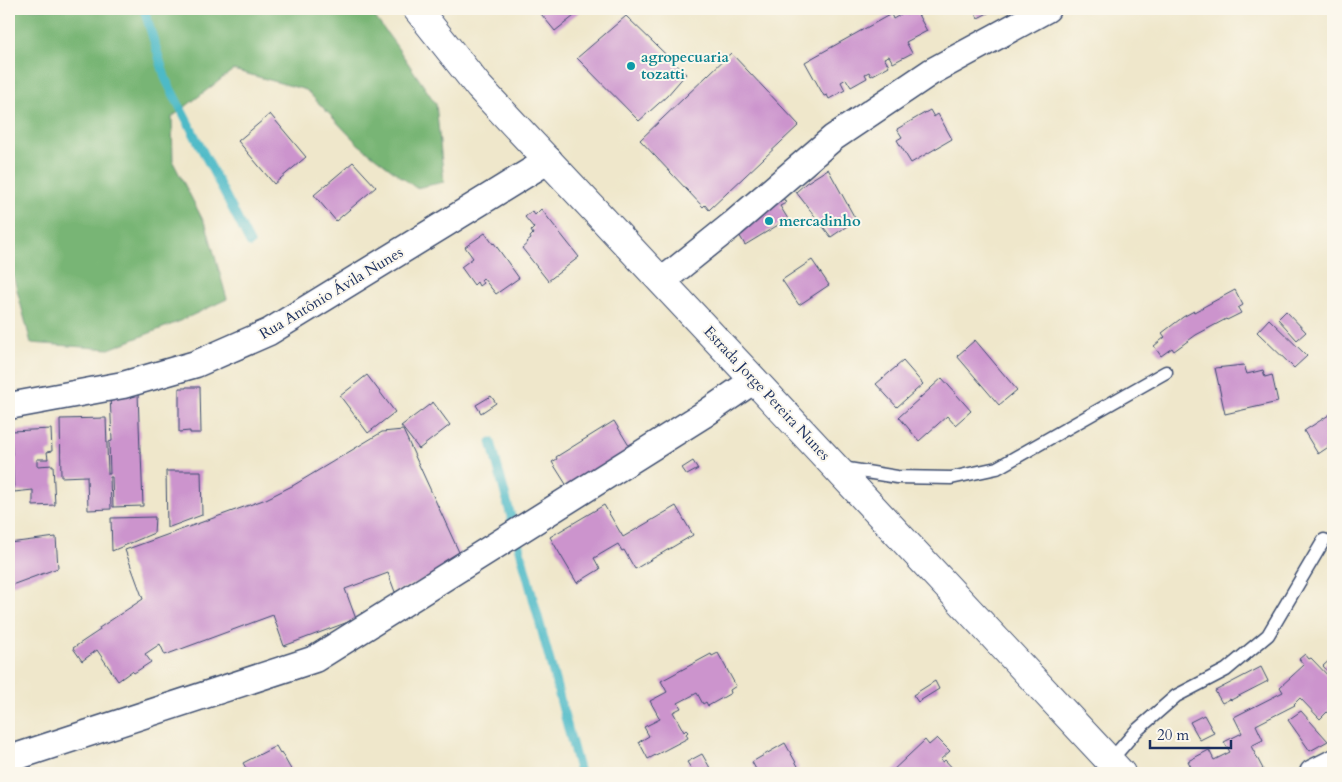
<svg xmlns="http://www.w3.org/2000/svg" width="1342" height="782" viewBox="0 0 1342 782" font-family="Cardo,serif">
  <rect width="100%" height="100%" fill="#fbf7ec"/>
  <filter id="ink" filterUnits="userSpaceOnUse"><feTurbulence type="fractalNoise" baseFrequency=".02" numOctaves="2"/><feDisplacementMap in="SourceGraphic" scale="10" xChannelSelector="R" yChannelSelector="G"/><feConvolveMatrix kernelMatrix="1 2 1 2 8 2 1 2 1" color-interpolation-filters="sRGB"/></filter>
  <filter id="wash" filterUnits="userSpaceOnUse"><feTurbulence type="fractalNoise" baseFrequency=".0096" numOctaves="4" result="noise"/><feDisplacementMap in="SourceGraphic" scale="20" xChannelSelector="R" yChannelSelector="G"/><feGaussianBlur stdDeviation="1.12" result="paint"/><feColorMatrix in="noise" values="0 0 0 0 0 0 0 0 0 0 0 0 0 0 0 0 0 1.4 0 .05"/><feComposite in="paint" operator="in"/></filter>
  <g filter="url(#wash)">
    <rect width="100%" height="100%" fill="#efe7cb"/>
    <path fill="#78b575" stroke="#4a726a" d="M 9,9 L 369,9 L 395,44 L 436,104 L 444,182 L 416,188 L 358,144 L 306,90 L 233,70 L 172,117 L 173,162 L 207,228 L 227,299 L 178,322 L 109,349 L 31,343 L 12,271 L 9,201 L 12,121 L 10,45 L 9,43 Z"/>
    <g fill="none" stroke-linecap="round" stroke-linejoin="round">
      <g stroke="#4dbac7" stroke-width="9">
        <path d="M 144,9 L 166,80 L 250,243"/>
        <path d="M 491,442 L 580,773"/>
      </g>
    </g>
    <g id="blocks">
      <g fill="#cc94cd">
        <path d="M 537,9 L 583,9 L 555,31 Z"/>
        <path d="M 915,9 L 927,31 L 906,42 L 912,53 L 893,63 L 889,56 L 886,57 L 884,58 L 889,66 L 871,76 L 869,72 L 865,74 L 867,78 L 851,87 L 846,79 L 841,82 L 845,90 L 829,99 L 827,95 L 824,96 L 805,62 L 891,14 L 893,19 L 905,12 L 906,14 Z"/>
        <path d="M 973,9 L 996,9 L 978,18 Z"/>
        <path d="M 626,16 L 686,74 L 667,96 L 639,121 L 577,58 Z"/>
        <path d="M 731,53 L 799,125 L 709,210 L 705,205 L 703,207 L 640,140 Z"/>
        <path d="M 930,110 L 934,117 L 938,114 L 952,139 L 911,163 L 897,140 L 902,137 L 897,129 Z"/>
        <path d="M 270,114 L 306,157 L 274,184 L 238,141 Z"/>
        <path d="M 353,162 L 376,187 L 336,221 L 314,195 Z"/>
        <path d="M 828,169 L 856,220 L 831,237 L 796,192 L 806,183 Z"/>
        <path d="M 782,196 L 786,203 L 780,206 L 788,219 L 745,245 L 737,231 Z"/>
        <path d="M 541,209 L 579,257 L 548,281 L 522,248 L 528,243 L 527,242 L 531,239 L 530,237 L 533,234 L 531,231 L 534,228 L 525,217 L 532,211 L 535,215 Z"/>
        <path d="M 485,233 L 493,244 L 494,243 L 519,278 L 496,294 L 483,278 L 481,280 L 483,283 L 479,286 L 477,282 L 474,285 L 461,267 L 473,258 L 465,247 Z"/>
        <path d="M 812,260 L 829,285 L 799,305 L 782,280 Z"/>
        <path d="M 1235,290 L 1243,305 L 1238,308 L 1241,313 L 1227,320 L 1226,319 L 1196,335 L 1174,351 L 1172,348 L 1161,356 L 1154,346 L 1165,337 L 1162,333 L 1183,317 L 1194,311 L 1194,312 Z"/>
        <path d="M 1286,311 L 1306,332 L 1297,340 L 1278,319 Z"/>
        <path d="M 1269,319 L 1307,356 L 1294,368 L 1257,332 Z"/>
        <path d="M 975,340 L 1017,390 L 999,405 L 957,356 Z"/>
        <path d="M 903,361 L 923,384 L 897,407 L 876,384 Z"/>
        <path d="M 1244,365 L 1247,374 L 1263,370 L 1265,377 L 1272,375 L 1278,402 L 1225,414 L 1215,368 Z"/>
        <path d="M 367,375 L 395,412 L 368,433 L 340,396 Z"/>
        <path d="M 942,378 L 971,411 L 955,425 L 947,416 L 919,441 L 899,417 Z"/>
        <path d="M 186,387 L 200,387 L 201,433 L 190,433 L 190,431 L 179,432 L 179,388 L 186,388 Z"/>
        <path d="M 138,393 L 140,452 L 141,452 L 143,506 L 113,507 L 112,477 L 110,477 L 111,509 L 88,510 L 87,476 L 61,477 L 60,419 L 106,418 L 108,474 L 110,474 L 109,442 L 112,441 L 110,394 Z"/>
        <path d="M 491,396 L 496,403 L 481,413 L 476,405 Z"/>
        <path d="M 433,402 L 450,425 L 419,449 L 401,426 Z"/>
        <path d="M 1332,413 L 1333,416 L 1333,444 L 1318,454 L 1304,431 Z"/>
        <path d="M 614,421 L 634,454 L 569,489 L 552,462 L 557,459 L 556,457 Z"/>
        <path d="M 51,429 L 52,451 L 47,452 L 48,459 L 37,459 L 37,466 L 53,465 L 55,505 L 33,506 L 33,490 L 14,492 L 11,431 Z"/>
        <path d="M 403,430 L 464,563 L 395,592 L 388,573 L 345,589 L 356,619 L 284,646 L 273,615 L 165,655 L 160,644 L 145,654 L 151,662 L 134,673 L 132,671 L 118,681 L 97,650 L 82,661 L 73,648 L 100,630 L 99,628 L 143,599 L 125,550 L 266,499 L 294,485 L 382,432 Z"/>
        <path d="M 693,461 L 698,469 L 687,475 L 682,468 Z"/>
        <path d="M 166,471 L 201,471 L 202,515 L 167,528 Z"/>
        <path d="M 604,505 L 623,537 L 676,506 L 693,535 L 635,569 L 624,550 L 622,551 L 618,544 L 594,558 L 600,569 L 577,583 L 550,537 Z"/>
        <path d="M 155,517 L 154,533 L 112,551 L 111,518 Z"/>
        <path d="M 56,537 L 58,568 L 9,586 L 9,543 Z"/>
        <path d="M 718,653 L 736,686 L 730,690 L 731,693 L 708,706 L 706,702 L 703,704 L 697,693 L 678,703 L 681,708 L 673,712 L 684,732 L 686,730 L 688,732 L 686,734 L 688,738 L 648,759 L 639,742 L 649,736 L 644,727 L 660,719 L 650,701 L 667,692 L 661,681 L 711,654 L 712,656 Z"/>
        <path d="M 1305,654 L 1309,659 L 1311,658 L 1333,681 L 1333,706 L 1320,719 L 1300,698 L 1294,704 L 1295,705 L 1256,725 L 1263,740 L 1251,746 L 1263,769 L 1256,773 L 1194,773 L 1188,761 L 1209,750 L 1214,760 L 1230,752 L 1224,742 L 1242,733 L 1234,717 L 1283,692 L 1280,687 L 1304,665 L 1299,659 Z"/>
        <path d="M 1333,657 L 1333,677 L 1323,666 Z"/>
        <path d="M 1261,667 L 1268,681 L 1231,700 L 1230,699 L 1222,703 L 1215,691 Z"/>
        <path d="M 935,681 L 939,689 L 918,702 L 913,695 Z"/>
        <path d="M 1301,711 L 1328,741 L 1310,751 L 1288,720 Z"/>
        <path d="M 1204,715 L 1214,733 L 1200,740 L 1190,722 Z"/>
        <path d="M 937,738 L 950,751 L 940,760 L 943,762 L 945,760 L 957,773 L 890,773 L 925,740 L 929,745 Z"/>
        <path d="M 785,743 L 799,768 L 790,773 L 758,773 L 752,762 Z"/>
        <path d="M 276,746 L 280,753 L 281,752 L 293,773 L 249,773 L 243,763 Z"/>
        <path d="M 702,754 L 713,773 L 694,773 L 687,762 Z"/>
      </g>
    </g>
  </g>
  <g filter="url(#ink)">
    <use href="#blocks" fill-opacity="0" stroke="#3b4b6e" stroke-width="1"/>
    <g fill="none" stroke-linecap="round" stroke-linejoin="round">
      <g stroke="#3b4b6e" stroke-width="15">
        <g id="service">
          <path d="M 842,468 L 897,477 L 951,478 L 997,468 L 1166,372"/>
          <path d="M 1110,761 L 1136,731 L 1176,696 L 1226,670 L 1268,635 L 1324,540"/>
        </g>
      </g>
      <g stroke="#3b4b6e" stroke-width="29">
        <g id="minor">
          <path d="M 662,281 L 733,224 L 833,138 L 931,72 L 1047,9"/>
          <path d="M 9,406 L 123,385 L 196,364 L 269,332 L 549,160"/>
          <path d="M 9,759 L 315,659 L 703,415 L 754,380"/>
          <path d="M 1313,773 L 1333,763"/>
        </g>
      </g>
      <g stroke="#3b4b6e" stroke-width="30">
        <path id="tertiary" d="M 417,9 L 479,87 L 754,380 L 1121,773"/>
      </g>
      <use href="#service" stroke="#fff" stroke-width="12"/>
      <use href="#minor" stroke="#fff" stroke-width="26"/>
      <use href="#tertiary" stroke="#fff" stroke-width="28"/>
    </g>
  </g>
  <g fill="#0f9aa8" stroke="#fbf7ec" stroke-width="2">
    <circle cx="631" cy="66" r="5"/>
    <circle cx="769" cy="221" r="5"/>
  </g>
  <g text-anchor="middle" stroke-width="4" stroke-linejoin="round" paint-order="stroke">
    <g font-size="15" font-weight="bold" fill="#0d838f" stroke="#fbf7ec" text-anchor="start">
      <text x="641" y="62">agropecuaria<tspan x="641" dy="17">tozatti</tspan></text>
      <text x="779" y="226">mercadinho</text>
    </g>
    <g font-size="15" fill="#1b2f5e" stroke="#fbf7ec">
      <text transform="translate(331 293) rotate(-31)" y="5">Rua Antônio Ávila Nunes</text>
      <text transform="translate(767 393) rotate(47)" y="5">Estrada Jorge Pereira Nunes</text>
    </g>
  </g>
  <rect width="1342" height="782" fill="none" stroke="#fbf7ec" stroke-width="30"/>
  <path d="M1150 740v8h81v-8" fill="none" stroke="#1b2f5e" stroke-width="2.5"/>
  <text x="1157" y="740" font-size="15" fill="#1b2f5e" stroke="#fbf7ec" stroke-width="4" paint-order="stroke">20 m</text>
</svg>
